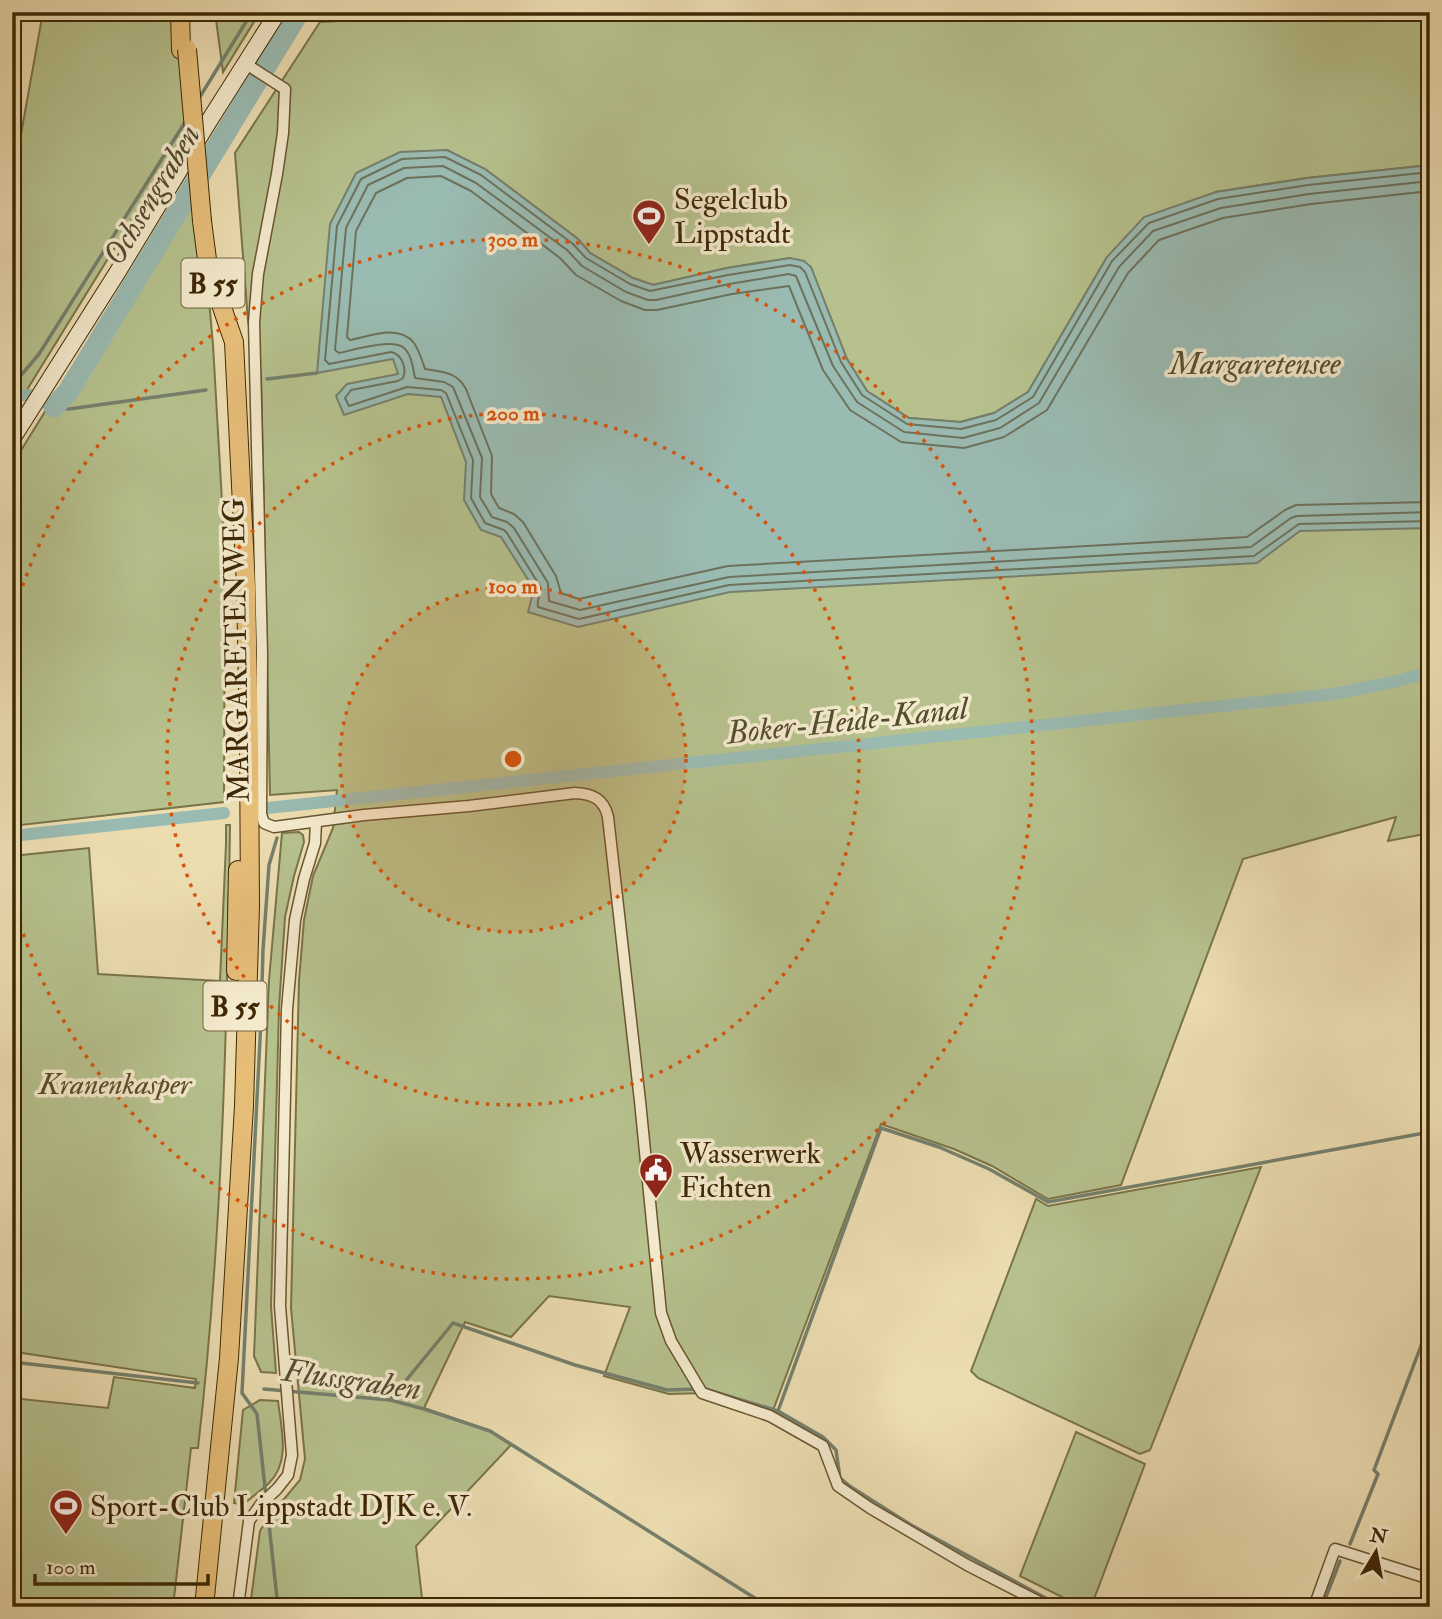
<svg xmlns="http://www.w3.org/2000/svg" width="1442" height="1619" viewBox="0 0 1442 1619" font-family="'IM FELL Double Pica',serif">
  <rect width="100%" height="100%" fill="#ecddb1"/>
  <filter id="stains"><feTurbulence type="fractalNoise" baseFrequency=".00286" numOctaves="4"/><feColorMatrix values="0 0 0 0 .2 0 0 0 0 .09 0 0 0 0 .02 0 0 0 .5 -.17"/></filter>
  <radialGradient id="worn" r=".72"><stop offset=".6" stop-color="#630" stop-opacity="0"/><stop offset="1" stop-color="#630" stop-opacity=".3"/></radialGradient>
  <g fill="#b6c18d" stroke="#7a7449" stroke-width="2">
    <path d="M 43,12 L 183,12 L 193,121 L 12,414 L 12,184 Z"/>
    <path d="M 215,12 L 260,12 L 223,72 Z"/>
    <path d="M 531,12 L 1430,12 L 1430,165 L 1307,178 L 1216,192 L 1107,257 L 1028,392 L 994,413 L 960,422 L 909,418 L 867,391 L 847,359 L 811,268 L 790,258 L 727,268 L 653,285 L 633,278 L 590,253 L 578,239 L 485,169 L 447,150 L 447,410 L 1430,477 L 1430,833 L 1388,841 L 1396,817 L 1243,859 L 1121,1185 L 1048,1199 L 992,1166 L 954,1149 L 881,1124 L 772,1413 L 707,1393 L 669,1394 L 604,1376 L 630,1307 L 549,1296 L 511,1337 L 465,1322 L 424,1408 L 490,1431 L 511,1445 L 416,1546 L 423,1607 L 250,1607 L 260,1531 L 268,1518 L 300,1480 L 305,1459 L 291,1308 L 299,981 L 304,920 L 313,876 L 333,828 L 337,790 L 270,795 L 261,373 L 248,321 L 235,153 L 320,22 Z"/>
    <path d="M 197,165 L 213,345 L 225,554 L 224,802 L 12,826 L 12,465 Z"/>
    <path d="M 226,825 L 230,825 C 227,1033 222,1241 198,1448 L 191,1448 L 173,1607 L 12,1607 L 12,1398 L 108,1408 L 114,1377 L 195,1388 L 196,1379 L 15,1352 L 14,1357 L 12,1357 L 12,856 L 89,848 L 98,974 L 220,981 L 226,844 Z"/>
    <path d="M 299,832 L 303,835 L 304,842 L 294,876 L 285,917 L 279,1008 L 271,1306 L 276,1373 L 261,1372 L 254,1356 L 269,980 L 282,833 Z"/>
    <path d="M 1261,1167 L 1150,1450 L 1140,1454 L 978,1378 L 971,1371 L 1036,1199 L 1048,1206 Z"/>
    <path d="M 260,1400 L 278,1401 C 281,1427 291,1462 269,1483 C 261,1491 251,1497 243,1505 L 234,1503 L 243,1410 Z"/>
    <path d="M 1076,1432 L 1145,1464 L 1091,1607 L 1082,1607 L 1020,1576 Z"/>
  </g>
  <path fill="#9abbb2" stroke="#75806d" stroke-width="2" d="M 447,150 L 485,169 L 578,239 L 590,253 L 633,278 L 653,285 L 727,268 L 790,258 L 804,261 L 811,267 L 847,359 L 867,391 L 909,418 L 961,422 L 994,413 L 1028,392 L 1107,257 L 1144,217 L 1216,192 L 1307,178 L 1430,165 L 1430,528 L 1300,531 L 1257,563 L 730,592 L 578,627 L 528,612 L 534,589 L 501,537 L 481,530 L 464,500 L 466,462 L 441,397 L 408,394 L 344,415 L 336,396 L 347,384 L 398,374 L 393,359 L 317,373 L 330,224 L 356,173 L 400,152 Z"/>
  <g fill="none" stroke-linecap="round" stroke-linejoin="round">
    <g stroke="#6c725c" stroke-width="2">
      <path d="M 1430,172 L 1308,185 L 1218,199 L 1149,223 L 1112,261 L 1033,397 L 996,420 L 961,429 L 907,424 L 862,395 L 841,362 L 805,272 L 800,267 L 790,265 L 728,275 L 650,291 L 630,284 L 586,258 L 573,244 L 481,175 L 445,157 L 402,159 L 361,179 L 337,226 L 325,360 L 329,364 L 391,352 C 402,354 407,369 403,378 L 398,381 L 351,390 L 345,398 L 349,406 L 407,387 L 441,390 L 446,393 L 473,460 L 471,498 L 485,523 L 504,530 L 507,533 L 540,586 C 542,593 536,600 538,607 L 579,619 L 729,585 L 1254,556 L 1299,524 L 1430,521"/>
      <path d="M 1430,181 L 1309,194 L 1221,208 L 1153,231 L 1119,267 L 1039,403 L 1000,428 L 963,438 L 904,432 L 857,402 L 833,366 L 796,276 L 789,274 L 729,284 L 656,300 L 648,300 L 626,292 L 582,266 L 567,250 L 476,183 L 443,166 L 404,168 L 368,185 L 346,228 L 335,350 L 339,353 C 353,350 393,338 404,348 C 412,355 413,369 415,378 L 444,382 L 453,387 L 482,458 L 480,497 L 492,517 L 507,522 L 514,528 L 548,583 L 549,601 L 580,610 L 729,577 L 1251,547 L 1291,518 L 1297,516 L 1430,512"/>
      <path d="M 1430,191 L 1311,204 L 1223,218 L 1159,240 L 1128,273 L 1047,410 L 1004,437 L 964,448 L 901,442 L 850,410 L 823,370 L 789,286 L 732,294 L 657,310 L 645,310 L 621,301 L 576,275 L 560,258 L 471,191 L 441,176 L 407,178 L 376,193 L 356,231 L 347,337 L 350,340 C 370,336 399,324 414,343 C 419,350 422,360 425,369 C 442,372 456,371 466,389 L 492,456 L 491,494 L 499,508 L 514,514 L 523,522 L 556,576 L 561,593 L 579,599 L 728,566 L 1247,537 L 1285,510 L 1296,505 L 1430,502"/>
    </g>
    <g stroke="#75806d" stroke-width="3.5">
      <path d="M 198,100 L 252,12"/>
      <path d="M 267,379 L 317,373"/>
      <path d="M 12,386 L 39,354 L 187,119"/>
      <path d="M 54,407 L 69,409 L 206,390"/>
      <path d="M 277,838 L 269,865 L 263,950 L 261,1020 L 242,1393 L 257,1414 L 278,1607"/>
      <path d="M 12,1362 L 198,1383"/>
      <path d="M 264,1389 L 390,1400 L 424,1409 L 490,1431 L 769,1607"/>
      <path d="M 705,1389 L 778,1411 L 823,1437 L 836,1450 L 840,1478 L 851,1487 L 911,1525 L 1062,1607"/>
      <path d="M 390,1400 L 453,1323 L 575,1365 L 667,1390 L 698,1389"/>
      <path d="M 778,1411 L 881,1128 L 939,1147 L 989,1169 L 1048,1202 L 1430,1132"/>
      <path d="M 1350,1544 L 1378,1474 L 1374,1470 L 1430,1322"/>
      <path d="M 1322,1607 L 1340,1561"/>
    </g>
    <g stroke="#9abbb2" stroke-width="12">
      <path d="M 12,395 L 30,395 L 54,407"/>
      <path d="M 268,808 L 1334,694 L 1393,682 L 1430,672"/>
      <path d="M 12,836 L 224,813"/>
    </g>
    <path stroke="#9abbb2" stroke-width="21" d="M 54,407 L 68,392 L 299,12"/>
    <g stroke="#6a5530" stroke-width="13">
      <g id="street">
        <path d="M 246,64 L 285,89 L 283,133 L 277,174 L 258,274 L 254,322 L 262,654 L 261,814 L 264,823 L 274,827 L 364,815 L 469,806 L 575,793 C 593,794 604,799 608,817 L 640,1101 L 661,1313 L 671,1341 L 702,1393 L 770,1416 L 823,1446 L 838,1486 L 870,1508 L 967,1565 L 1049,1607"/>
        <path d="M 238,1607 L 249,1521 L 261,1504 L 277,1489 L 288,1475 L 292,1455 L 280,1306 L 287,1009 L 295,920 L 304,879 L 315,843 L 316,822"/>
        <path d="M 1314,1607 L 1335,1549 L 1430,1579"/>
      </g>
    </g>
    <g stroke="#3e2805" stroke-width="18">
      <path id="secondary" d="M 12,439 L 117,273 L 209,121 L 278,12"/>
    </g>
    <g stroke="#3e2805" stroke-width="20">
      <g id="primary">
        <path d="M 180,12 L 181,50"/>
        <path d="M 202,221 L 208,267 L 234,342 L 246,587 L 249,744 L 250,906 L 244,1106 L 229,1358 L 204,1607"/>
        <path d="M 236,971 L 238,870"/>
      </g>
    </g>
    <use href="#street" stroke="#f3e9cc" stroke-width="10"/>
    <use href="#secondary" stroke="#f3e9cc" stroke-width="16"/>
    <use href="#primary" stroke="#e6be78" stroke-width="18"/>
    <g stroke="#3e2805" stroke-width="20" stroke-linecap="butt">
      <path id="primary-bridge" d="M 187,49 L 202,221"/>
    </g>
    <use href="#primary-bridge" stroke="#e6be78" stroke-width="18"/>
  </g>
  <circle cx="513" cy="759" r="173" fill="#d7540b" fill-opacity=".12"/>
  <g fill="none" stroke="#d7540b" stroke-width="3.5" stroke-dasharray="3.5 7">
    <circle cx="513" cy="759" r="173"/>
    <circle cx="513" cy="759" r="346"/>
    <path d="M13 616A520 520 0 1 1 13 902"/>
  </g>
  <defs>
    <g id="stadium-pin" transform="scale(1.75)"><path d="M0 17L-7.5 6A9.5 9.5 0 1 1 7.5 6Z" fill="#8f2418" stroke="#f3e9cc"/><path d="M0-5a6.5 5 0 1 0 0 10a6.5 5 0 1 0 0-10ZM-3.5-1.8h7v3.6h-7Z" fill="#fff"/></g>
    <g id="civic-pin" transform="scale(1.75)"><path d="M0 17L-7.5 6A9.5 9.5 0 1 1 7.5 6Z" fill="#8f2418" stroke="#f3e9cc"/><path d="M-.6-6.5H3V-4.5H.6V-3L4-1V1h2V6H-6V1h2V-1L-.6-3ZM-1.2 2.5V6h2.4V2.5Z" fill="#fff"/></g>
  </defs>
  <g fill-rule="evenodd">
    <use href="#stadium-pin" x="649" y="216"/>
    <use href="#civic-pin" x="656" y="1170"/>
    <use href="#stadium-pin" x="66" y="1506"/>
  </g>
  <g text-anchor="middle" stroke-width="7" stroke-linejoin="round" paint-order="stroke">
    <g fill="#f3e9cc" stroke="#746241" stroke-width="2">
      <rect x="181.5" y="258.5" width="63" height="49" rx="5"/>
      <rect x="203.5" y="981.5" width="63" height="49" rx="5"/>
    </g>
    <g font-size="28" font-weight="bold" fill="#3e2805">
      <text x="213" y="293">B 55</text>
      <text x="235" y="1016">B 55</text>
    </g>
    <g font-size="30" fill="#3e2805" stroke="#f3e9cc" text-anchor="start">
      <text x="674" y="209">Segelclub<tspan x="674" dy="34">Lippstadt</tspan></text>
      <text x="680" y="1163">Wasserwerk<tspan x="680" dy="34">Fichten</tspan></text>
      <text x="90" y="1516">Sport-Club Lippstadt DJK e. V.</text>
    </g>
    <g font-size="30" fill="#3e2805" stroke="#f3e9cc">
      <text transform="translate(236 650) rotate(-91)" y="10">MARGARETENWEG</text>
    </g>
    <g font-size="30" font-style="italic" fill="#5c4e27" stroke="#f3e9cc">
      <text x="115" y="1094">Kranenkasper</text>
    </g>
    <g font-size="32" font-style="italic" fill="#554d30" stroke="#f3e9cc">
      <text transform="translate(151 195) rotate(-59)" y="11">Ochsengraben</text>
      <text x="1255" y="374">Margaretensee</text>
      <text transform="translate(847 720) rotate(-6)" y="11">Boker-Heide-Kanal</text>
      <text transform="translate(352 1379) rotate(8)" y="11">Flussgraben</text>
    </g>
  </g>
  <circle cx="513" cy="759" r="10" fill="#d7540b" stroke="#f3e9cc" stroke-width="3.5"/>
  <g font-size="21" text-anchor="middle" font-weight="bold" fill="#d7540b" stroke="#f3e9cc" stroke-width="7" stroke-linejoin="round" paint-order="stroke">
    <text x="513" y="246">300 m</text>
    <text x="513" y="420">200 m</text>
    <text x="513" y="593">100 m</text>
  </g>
  <rect width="1442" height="1619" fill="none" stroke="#ecddb1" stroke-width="42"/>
  <rect x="14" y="14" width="1414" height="1591" fill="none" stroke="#3e2805" stroke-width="3.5"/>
  <rect x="21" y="21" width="1400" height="1577" fill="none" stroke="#3e2805" stroke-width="2"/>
  <g transform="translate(1376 1552) rotate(10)" stroke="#f3e9cc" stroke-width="5" paint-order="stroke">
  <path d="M0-5L12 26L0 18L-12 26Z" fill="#3e2805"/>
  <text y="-10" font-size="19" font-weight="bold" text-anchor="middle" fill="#3e2805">N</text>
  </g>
  <path d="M35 1574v10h173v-10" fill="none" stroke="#3e2805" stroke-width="3.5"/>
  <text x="46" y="1574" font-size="21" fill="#3e2805" stroke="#f3e9cc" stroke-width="5" paint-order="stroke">100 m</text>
  <rect width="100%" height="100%" filter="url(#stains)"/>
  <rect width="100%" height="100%" fill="url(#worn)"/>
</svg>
